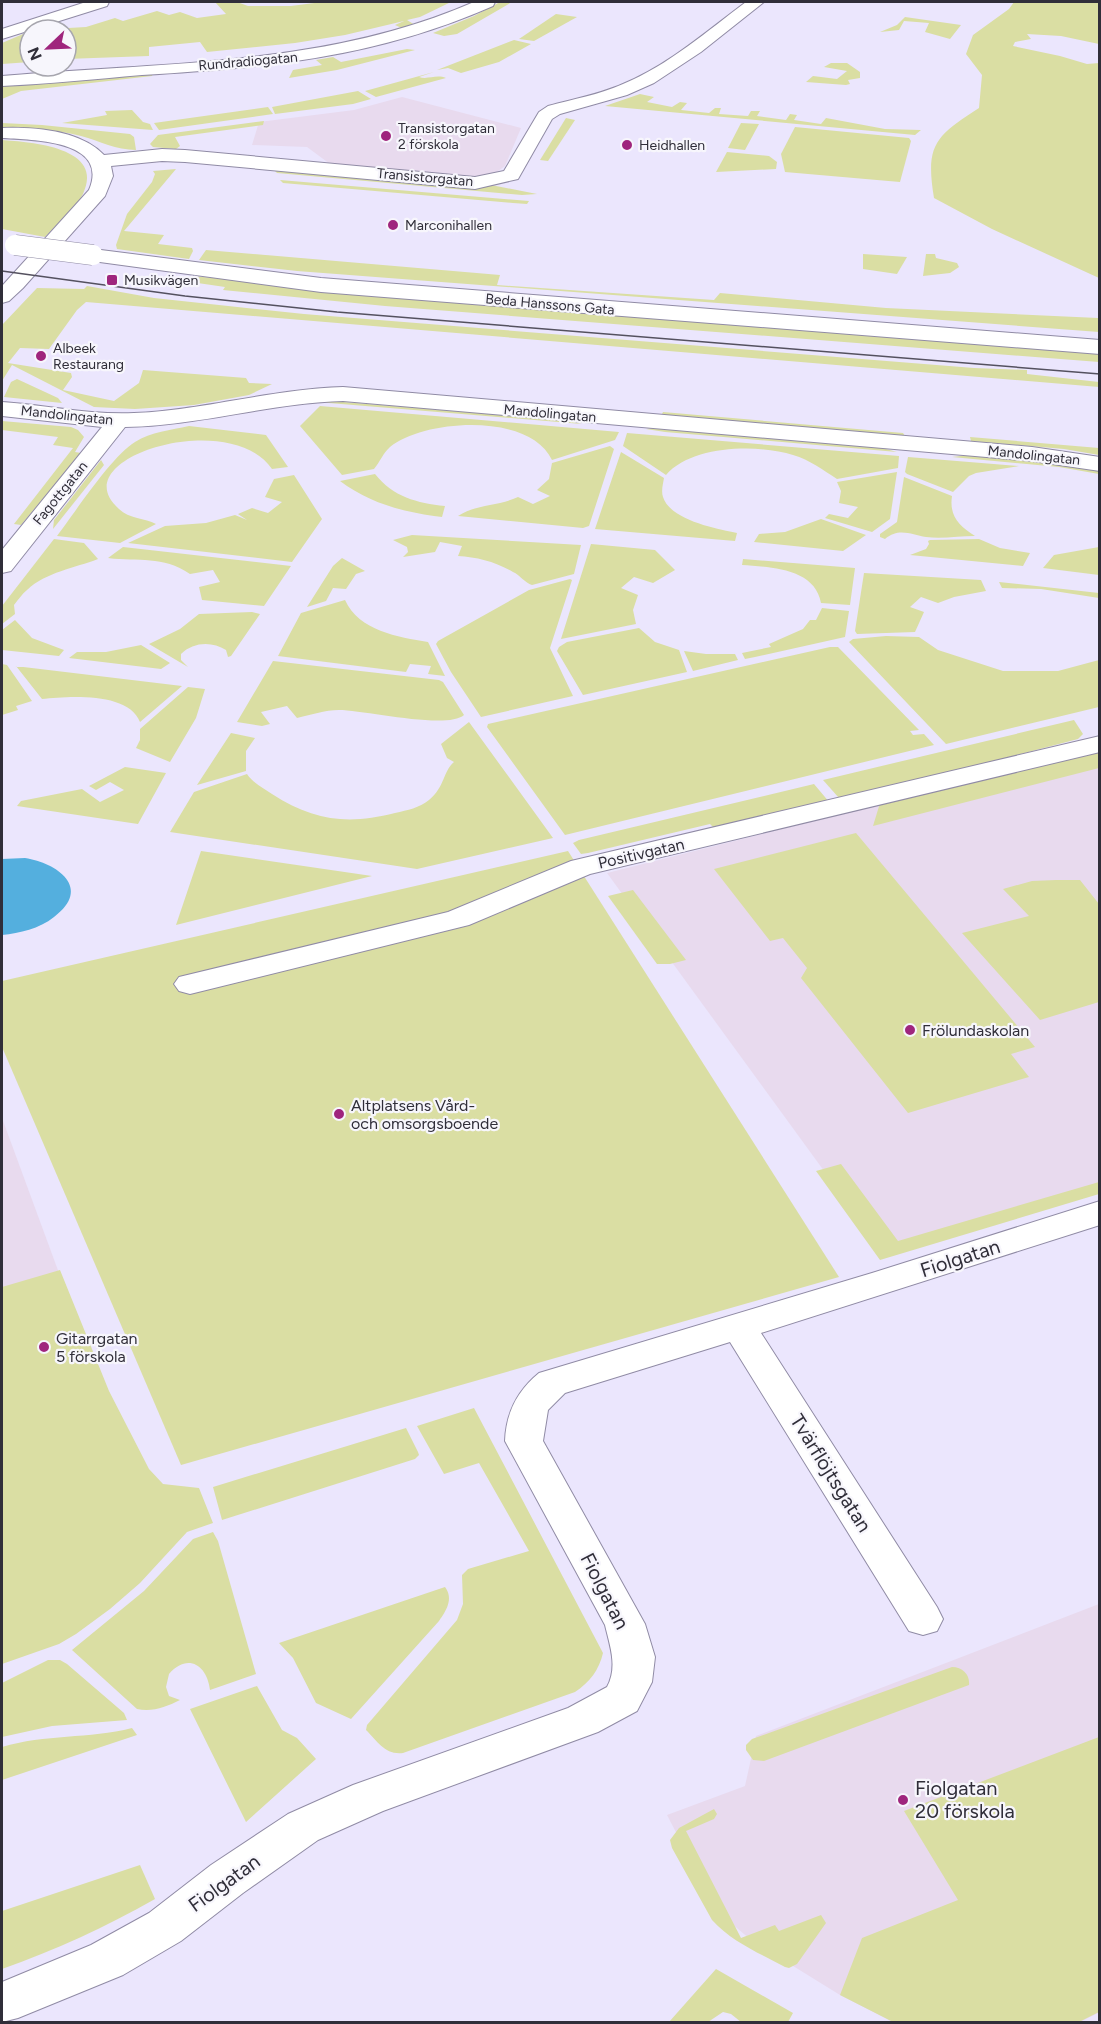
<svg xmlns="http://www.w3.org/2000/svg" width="1101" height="2024" viewBox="0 0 1101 2024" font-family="Figtree,sans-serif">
  <rect width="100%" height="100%" fill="#ebe6fd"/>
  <g fill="#e8daee">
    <path d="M 402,97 L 521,128 L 505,166 L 494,174 L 476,177 L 330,164 L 307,147 L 252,145 L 259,122 L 354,110 Z"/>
    <path d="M 1099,749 L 1099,1188 L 883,1252 L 607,873 Z"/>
    <path d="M 2,1118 L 70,1303 L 2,1552 Z"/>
    <path d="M 1099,1604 L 1100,2012 L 1080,2022 L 893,2022 L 840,1995 L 751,1940 L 717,1911 L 667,1815 L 745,1786 L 756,1736 Z"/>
  </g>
  <g fill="#dadea3">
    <path d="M 215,2 L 237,2 L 248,6 L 291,6 L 322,2 L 451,2 L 420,17 L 407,20 L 415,25 L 406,30 L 395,25 L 404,21 L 345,35 L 295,43 L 207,52 L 200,42 L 149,47 L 149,56 L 66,59 L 66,30 L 33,30 L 86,27 L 115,18 L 123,21 L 157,11 L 169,15 L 180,12 L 197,18 L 226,14 Z"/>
    <path d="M 500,2 L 512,2 L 457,34 L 444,36 L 433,33 L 474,16 Z"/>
    <path d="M 1014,2 L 1099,2 L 1099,44 L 1061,36 L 1027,34 L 1031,39 L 1015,42 L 1013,46 L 1060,56 L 1087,64 L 1099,63 L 1099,278 L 992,229 L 934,198 C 925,144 936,136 979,108 L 982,75 L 966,54 L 973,35 L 1009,9 Z"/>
    <path d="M 556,14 L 577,17 L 534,41 L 519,39 Z"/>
    <path d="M 905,17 L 961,25 L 950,39 L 925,32 L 929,23 L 904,21 L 899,30 L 880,32 L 897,25 Z"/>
    <path d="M 30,31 L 30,62 L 2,64 L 2,43 Z"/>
    <path d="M 514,40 L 531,44 L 499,62 L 461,73 L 448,68 L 437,70 Z"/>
    <path d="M 407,49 L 415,50 L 337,70 L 289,78 L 293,70 L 322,65 L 316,60 L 333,57 L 341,62 Z"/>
    <path d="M 831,63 L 847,63 L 860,72 L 860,78 L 848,80 L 850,84 L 846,85 L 806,82 L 813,76 L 837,79 L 847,71 L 824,67 Z"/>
    <path d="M 434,72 L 419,77 C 428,80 436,74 446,78 L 376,97 L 365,91 Z"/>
    <path d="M 153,73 L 152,76 L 21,91 L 2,99 L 2,83 Z"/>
    <path d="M 358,91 L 371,99 L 353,104 L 275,114 L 272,107 Z"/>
    <path d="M 640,94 L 654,97 L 647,102 L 672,107 L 680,102 L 687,103 L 681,110 L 709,113 L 715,108 L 721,108 L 719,114 L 748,116 L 751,111 L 760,111 L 757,116 L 786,120 L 790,114 L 797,115 L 794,120 L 821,124 L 826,118 L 885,129 L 921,130 L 915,135 L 605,106 Z"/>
    <path d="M 268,107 L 273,114 L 159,130 L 154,123 Z"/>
    <path d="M 132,110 L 143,122 L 150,124 L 153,130 L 62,123 L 107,115 L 105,111 Z"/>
    <path d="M 566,118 L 575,120 L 548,161 L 540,160 Z"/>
    <path d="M 264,121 L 263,125 L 175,137 L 180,146 L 176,149 L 153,147 L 150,144 L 158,135 Z"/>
    <path d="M 2,123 L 42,125 L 130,134 L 134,137 L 136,150 C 116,150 100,141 81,136 C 56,129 28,129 2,128 Z"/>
    <path d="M 741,123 L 759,124 L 745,150 L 728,148 Z"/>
    <path d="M 795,127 L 909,138 L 911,141 L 900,182 L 785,172 L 781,154 Z"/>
    <path d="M 2,140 C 30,142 106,147 83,194 C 75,210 57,224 45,237 L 2,229 Z"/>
    <path d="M 727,152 L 769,156 L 777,162 L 776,169 L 716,172 Z"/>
    <path d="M 176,169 L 124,231 L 164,235 L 158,244 L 192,248 L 193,251 L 189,259 L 117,249 L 116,245 L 127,214 L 152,182 L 155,174 L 153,171 Z"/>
    <path d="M 274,170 L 491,185 L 537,194 L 522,195 L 277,173 Z"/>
    <path d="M 280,180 L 529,201 L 527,204 L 513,203 L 283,183 Z"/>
    <path d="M 206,250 L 500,275 L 497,285 L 714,300 L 720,293 L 886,308 L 1098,318 L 1098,295 L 1099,332 L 297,271 L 199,260 Z"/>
    <path d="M 863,254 L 907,257 L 897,274 L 863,269 Z"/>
    <path d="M 926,254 L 935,254 L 936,258 L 957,263 L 959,267 L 950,273 L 923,276 Z"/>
    <path d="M 191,276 L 1099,354 L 1099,362 L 385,306 L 223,290 L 225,287 L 184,281 Z"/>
    <path d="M 87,286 L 154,298 L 304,314 L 974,368 L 1027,370 L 1027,374 L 1099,382 L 1099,387 L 86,302 L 77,310 L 49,349 L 20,348 L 8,363 L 71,373 L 72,377 L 63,390 L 114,401 L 139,383 L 143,370 L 246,378 L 249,383 L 272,384 L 249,395 L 194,405 L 135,409 L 94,407 L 12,365 L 2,381 L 2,325 L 37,288 L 84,289 Z"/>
    <path d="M 17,379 L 58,398 L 62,403 L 4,397 L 11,382 Z"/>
    <path d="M 331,401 L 564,420 L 582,424 L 317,402 Z"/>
    <path d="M 320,406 L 619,432 L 615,440 L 552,460 C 530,412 424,419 390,447 C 383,453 380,462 374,469 L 342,475 L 300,426 Z"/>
    <path d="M 663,412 L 903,433 L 905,436 L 661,416 Z"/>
    <path d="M 2,421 L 71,427 L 78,430 L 84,437 L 75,452 L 81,453 L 21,525 L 14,524 L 73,448 L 53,445 L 58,437 L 2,430 Z"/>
    <path d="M 189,426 L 266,435 L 288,467 L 272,469 C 230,407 60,458 119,509 C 129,519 145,518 156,524 L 120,543 L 57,536 C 76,511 111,457 135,442 C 151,432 171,430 189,426 Z"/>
    <path d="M 653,428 L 875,446 L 897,452 L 665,432 L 646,429 Z"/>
    <path d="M 627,433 L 899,456 L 898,468 L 837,479 C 823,470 810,460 793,455 C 758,444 692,445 666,475 L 623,446 Z"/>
    <path d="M 970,437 L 1099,448 L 1099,455 L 1064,449 L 971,441 Z"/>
    <path d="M 610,446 L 614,449 L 589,526 L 583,528 L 458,516 C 476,504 499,506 518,497 L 533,504 L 550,496 L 537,490 L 549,479 L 552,463 Z"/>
    <path d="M 621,452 L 664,478 C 663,484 661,491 663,497 C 670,520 717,529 737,533 L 735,541 L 595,529 Z"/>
    <path d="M 969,455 L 1040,461 L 1099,471 L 1099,474 L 1059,467 L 952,457 Z"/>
    <path d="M 908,457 L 1019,466 L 976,473 L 969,476 L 953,492 L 907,474 L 905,472 Z"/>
    <path d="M 101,460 L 104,465 L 53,529 L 54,520 Z"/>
    <path d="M 897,472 L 890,519 L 872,532 L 825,518 L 829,514 L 848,518 L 858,507 L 839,503 L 841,491 L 837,482 Z"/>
    <path d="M 375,474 C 393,497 417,503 445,506 L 442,517 L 434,516 C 399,511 368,502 340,481 Z"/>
    <path d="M 294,475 L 322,519 L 292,562 L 128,543 L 165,526 L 206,523 L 235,515 L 247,520 L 238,514 L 252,508 L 268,513 L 282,502 L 265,497 L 274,479 Z"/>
    <path d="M 904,477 L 952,496 C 949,516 959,526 975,536 C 960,536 942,539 926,537 C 912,535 899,527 885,539 L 880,537 L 880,534 L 897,522 Z"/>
    <path d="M 821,519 L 866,535 L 843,551 L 754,542 L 759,534 L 785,532 Z"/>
    <path d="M 412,535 L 581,545 L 574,574 L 532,585 C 525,583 520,575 513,572 C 496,562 477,557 458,556 L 462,546 L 440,542 L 435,552 L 403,557 L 408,552 L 407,547 L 393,540 Z"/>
    <path d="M 54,539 L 84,543 L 98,559 C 75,568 46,572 27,590 C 22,594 18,600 14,605 L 15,614 L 2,624 L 2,606 Z"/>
    <path d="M 979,539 L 1000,548 L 1030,553 L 1023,566 L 910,555 L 926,549 L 929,544 L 928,541 L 930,540 Z"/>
    <path d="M 591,544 L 655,550 L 675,570 L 653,583 L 634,577 L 621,588 L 638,595 L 633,610 L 636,624 L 561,639 Z"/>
    <path d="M 123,547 L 291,566 L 264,606 L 202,600 L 199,587 L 220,582 L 213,570 L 190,574 C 162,555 139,562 108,558 Z"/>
    <path d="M 1099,547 L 1099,575 L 1043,568 L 1054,555 Z"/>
    <path d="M 342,558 L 365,571 L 356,574 L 346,589 L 333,588 L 326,601 L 307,607 L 333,566 Z"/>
    <path d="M 743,559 L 855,568 L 850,605 L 821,603 C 815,568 770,567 742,565 Z"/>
    <path d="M 864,573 L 981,580 L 986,591 L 954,597 L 938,603 L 921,597 L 910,607 L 924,612 L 915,632 L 857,634 L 855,631 Z"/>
    <path d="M 570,579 L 572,580 L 550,648 L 573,696 L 481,717 L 451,672 L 436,644 L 438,641 L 529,590 Z"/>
    <path d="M 999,582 L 1099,593 L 1099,598 L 1041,589 L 1002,588 Z"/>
    <path d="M 345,600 C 359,631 398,637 428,642 L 445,676 L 428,674 L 431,666 L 410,664 L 406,672 L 278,656 L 301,613 Z"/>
    <path d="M 822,608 L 849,611 L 845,637 L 755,657 L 745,659 L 742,653 L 771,647 L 769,644 L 803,629 L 810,620 L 816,620 Z"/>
    <path d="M 252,612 L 260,614 L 231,656 L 228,657 L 226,650 C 212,641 193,642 181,654 L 181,660 L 188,667 L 149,644 L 180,629 L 199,614 Z"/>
    <path d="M 15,620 L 32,638 L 64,650 L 59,656 L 2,650 L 2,630 Z"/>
    <path d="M 639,628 L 655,642 L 679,650 L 687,672 L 583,695 L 557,651 L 559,647 L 567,642 Z"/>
    <path d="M 886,636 L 919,637 L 938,650 L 1003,671 L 1058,671 L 1099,660 L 1099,707 L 946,744 L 849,642 L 853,639 Z"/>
    <path d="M 141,645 L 170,663 L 161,669 L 69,658 L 77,652 L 106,652 Z"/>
    <path d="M 830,647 L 838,647 L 919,730 L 910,731 L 913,735 L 924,734 L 934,745 L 565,835 L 487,727 L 488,724 Z"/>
    <path d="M 684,651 L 706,654 L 735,654 L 738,660 L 693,671 Z"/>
    <path d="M 273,661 L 439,680 L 443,682 L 464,715 C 447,730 364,710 339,710 C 325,710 310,715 297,718 L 287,706 L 261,712 L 270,724 L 262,726 L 237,722 Z"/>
    <path d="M 2,664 L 7,665 L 32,701 L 16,706 L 18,710 L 2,715 Z"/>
    <path d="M 16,666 L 15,666 L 182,686 L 140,722 C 129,692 69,696 42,699 Z"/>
    <path d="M 188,687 L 205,689 L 196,718 L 170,762 L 136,748 L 140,740 L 140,729 Z"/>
    <path d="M 1074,720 L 1083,734 L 1078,739 L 850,799 L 839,798 L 823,780 Z"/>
    <path d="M 469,722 L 553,838 L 417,869 L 170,832 L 194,792 L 247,774 C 253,783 263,788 272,794 C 314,821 348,825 395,813 C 408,810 419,808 429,800 C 445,787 443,771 454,762 L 447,758 L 441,744 Z"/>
    <path d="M 231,733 L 255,738 L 246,751 L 246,771 L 197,785 Z"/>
    <path d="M 1099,749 L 1099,768 L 873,826 L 880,803 Z"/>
    <path d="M 125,767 L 166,773 L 138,824 L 17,806 L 21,801 L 82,789 L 100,802 L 124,790 L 110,782 L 96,790 L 89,786 Z"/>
    <path d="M 814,784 L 830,803 L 714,828 L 710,824 L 588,853 L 581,854 L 573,843 L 579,840 Z"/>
    <path d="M 856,833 L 1035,1047 L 1011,1054 L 1029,1077 L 908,1113 L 801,978 L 807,968 L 783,938 L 770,941 L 714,869 Z"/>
    <path d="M 201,851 L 372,876 L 176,925 Z"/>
    <path d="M 568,851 L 839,1277 L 181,1465 L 2,1047 L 2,981 Z"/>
    <path d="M 1056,880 L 1080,880 L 1099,904 L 1099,1002 L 1040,1020 L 962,933 L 1029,916 L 1003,889 L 1032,881 Z"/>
    <path d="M 633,890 L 686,960 L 670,964 L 657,964 L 608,896 Z"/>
    <path d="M 841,1164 L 898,1241 L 1099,1182 L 1099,1194 L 880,1260 L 816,1171 Z"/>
    <path d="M 60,1270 L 109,1391 L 149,1469 L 163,1484 L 199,1488 L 213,1523 L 187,1532 L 140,1583 L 110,1609 L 76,1634 L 59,1644 L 2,1664 L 2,1287 Z"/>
    <path d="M 474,1408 L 603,1653 C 599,1670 590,1682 575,1692 L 403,1753 C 385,1755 378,1742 366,1730 L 367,1725 L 457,1620 L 463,1604 L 462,1575 L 468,1569 L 529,1551 L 479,1463 L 444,1474 L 417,1426 Z"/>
    <path d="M 406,1428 L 418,1452 L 419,1455 L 415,1459 L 222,1520 L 213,1487 Z"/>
    <path d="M 213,1532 L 218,1541 L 256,1674 L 210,1690 C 207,1664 187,1653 169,1674 L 166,1687 L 169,1696 L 180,1700 C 166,1707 153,1712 137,1709 L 72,1650 L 144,1591 L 193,1539 Z"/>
    <path d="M 445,1587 C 454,1599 446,1611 439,1621 L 351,1719 L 316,1703 L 293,1658 L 279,1643 Z"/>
    <path d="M 48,1660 L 60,1660 L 67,1664 L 124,1713 L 127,1720 L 52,1726 L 2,1737 L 2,1683 Z"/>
    <path d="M 952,1667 C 963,1667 970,1675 969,1685 L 764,1761 L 753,1760 L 746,1750 L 746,1745 L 752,1739 Z"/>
    <path d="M 257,1686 L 282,1730 L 297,1738 L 316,1759 L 246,1822 L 190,1709 Z"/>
    <path d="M 132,1728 L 137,1735 L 2,1780 L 2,1747 C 45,1734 89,1739 132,1728 Z"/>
    <path d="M 1099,1737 L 1099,2012 L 1079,2022 L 893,2022 L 840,1995 L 862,1938 L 958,1900 L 904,1811 Z"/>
    <path d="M 714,1809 L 717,1814 L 714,1819 L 686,1831 L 741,1938 L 775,1925 L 779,1931 L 821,1915 L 826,1923 L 797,1964 L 789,1968 L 785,1967 C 759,1953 732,1942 712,1920 L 672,1848 L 670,1840 L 679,1828 Z"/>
    <path d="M 140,1865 L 155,1899 C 106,1927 55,1950 2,1969 L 2,1911 Z"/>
    <path d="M 716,1969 L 793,2013 L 788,2022 L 741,2022 L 731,2014 L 723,2012 L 708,2022 L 669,2022 Z"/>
  </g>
  <path fill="#54afde" d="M 25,858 C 57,863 93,888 54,917 C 39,929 20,933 2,935 L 2,859 Z"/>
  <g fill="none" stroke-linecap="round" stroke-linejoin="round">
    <g stroke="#908ba5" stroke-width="2">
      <g id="street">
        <path d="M 86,2 L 109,2 L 107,6 L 2,39 L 2,29 Z"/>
        <path d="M 474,2 L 495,2 L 493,6 C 375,58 269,67 142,75 C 95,79 48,84 2,86 L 2,76 C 161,62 326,67 474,2 Z"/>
        <path d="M 746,2 L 764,2 L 701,52 L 654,83 L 627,95 L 560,114 L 552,119 L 518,179 L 475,189 L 185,162 L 162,161 L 111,166 L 113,176 L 105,196 L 23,288 L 9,301 L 2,303 L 2,286 L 89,190 C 110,140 33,140 2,138 L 2,128 C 34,127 80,130 104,155 L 162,149 L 185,150 L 475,177 L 504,171 L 539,112 L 548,106 C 573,99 599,95 623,84 C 669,65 707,31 746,2 Z"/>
        <path d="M 343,387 L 1032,447 L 1100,457 L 1100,471 L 1032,461 L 343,401 C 270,403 199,426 125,427 L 11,571 L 2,573 L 2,550 L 102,427 L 2,416 L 2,402 C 46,405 89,415 134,413 C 204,410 272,389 343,387 Z"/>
        <path d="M 1100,736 L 1100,752 L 590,874 L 469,925 L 190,994 L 179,991 L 174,984 L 179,977 L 448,912 L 571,861 Z"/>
        <path d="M 1100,1201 L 1100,1225 L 761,1333 L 937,1607 L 943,1619 L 937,1631 L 923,1635 L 909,1631 L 730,1342 L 565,1393 L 548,1410 L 543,1441 L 645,1624 L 655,1657 L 652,1682 L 637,1711 L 598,1732 L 383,1811 L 318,1840 L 243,1893 L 181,1941 L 123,1975 L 18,2018 L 2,2022 L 2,1982 L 91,1945 L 149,1913 L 211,1865 L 288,1814 L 353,1785 L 568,1708 L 607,1687 C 618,1667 610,1646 605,1625 L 505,1441 C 506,1413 517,1391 539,1373 L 872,1273 Z"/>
      </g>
    </g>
    <g stroke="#908ba5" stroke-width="2">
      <path id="secondary" d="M 93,249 L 321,278 L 1100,340 L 1100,354 L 321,292 L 85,260 L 82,255 L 85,250 Z"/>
    </g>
    <use href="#street" fill="#fff" fill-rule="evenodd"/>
    <use href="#secondary" fill="#fff" fill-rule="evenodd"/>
    <path stroke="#54515f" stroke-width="1.5" d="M 2,271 L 185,296 L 337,312 L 1100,374"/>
    <g stroke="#908ba5" stroke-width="21" stroke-linecap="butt">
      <path id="secondary-bridge" d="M 15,245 L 93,255"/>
    </g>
    <use href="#secondary-bridge" stroke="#fff" stroke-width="20"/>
  </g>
  <g fill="#9f257d" stroke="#f7f6fc" stroke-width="2">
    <circle cx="386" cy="136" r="6"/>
    <circle cx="627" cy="145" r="6"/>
    <circle cx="393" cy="225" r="6"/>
    <rect x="106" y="274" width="12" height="12" rx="3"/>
    <circle cx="41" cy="356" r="6"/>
    <circle cx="910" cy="1030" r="6"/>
    <circle cx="339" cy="1114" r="6"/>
    <circle cx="44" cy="1347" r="6"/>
    <circle cx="903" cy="1800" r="6"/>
  </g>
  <g text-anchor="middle" stroke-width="4.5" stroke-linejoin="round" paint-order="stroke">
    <g font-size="14" fill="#302e39" stroke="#f7f6fc">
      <text transform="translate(248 61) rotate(-5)" y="5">Rundradiogatan</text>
      <text transform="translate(425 177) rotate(5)" y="5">Transistorgatan</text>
      <text transform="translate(550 304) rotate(5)" y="5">Beda Hanssons Gata</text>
      <text transform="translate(550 413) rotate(5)" y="5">Mandolingatan</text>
      <text transform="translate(67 415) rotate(6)" y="5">Mandolingatan</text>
      <text transform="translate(1034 455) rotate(6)" y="5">Mandolingatan</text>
      <text transform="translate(60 493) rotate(-51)" y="5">Fagottgatan</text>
    </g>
    <g font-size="14" fill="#302e39" stroke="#f7f6fc" text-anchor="start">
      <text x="398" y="133">Transistorgatan<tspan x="398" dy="16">2 förskola</tspan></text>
      <text x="639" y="150">Heidhallen</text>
      <text x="405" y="230">Marconihallen</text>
      <text x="124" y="285">Musikvägen</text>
      <text x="53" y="353">Albeek<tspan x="53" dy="16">Restaurang</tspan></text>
    </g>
    <g font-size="16" fill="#302e39" stroke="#f7f6fc">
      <text transform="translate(641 853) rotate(-13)" y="6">Positivgatan</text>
    </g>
    <g font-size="16" fill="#302e39" stroke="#f7f6fc" text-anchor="start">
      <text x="922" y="1036">Frölundaskolan</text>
      <text x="351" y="1111">Altplatsens Vård-<tspan x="351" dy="18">och omsorgsboende</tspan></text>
      <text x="56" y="1344">Gitarrgatan<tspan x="56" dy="18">5 förskola</tspan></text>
    </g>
    <g font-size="20" fill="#302e39" stroke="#f7f6fc">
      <text transform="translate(960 1258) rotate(-18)" y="7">Fiolgatan</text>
      <text transform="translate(831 1473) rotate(58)" y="7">Tvärflöjtsgatan</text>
      <text transform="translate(605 1591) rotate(63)" y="7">Fiolgatan</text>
      <text transform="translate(224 1883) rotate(-36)" y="7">Fiolgatan</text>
    </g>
    <g font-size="20" fill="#302e39" stroke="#f7f6fc" text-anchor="start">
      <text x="915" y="1795">Fiolgatan<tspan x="915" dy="23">20 förskola</tspan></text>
    </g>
  </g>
  <rect width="1101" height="2024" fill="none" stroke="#302e39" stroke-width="6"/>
  <g transform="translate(48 48) rotate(247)"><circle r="28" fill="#f7f6fc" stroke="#a7a6ae" stroke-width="1.5"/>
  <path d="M0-4.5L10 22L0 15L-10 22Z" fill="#9f257d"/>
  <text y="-9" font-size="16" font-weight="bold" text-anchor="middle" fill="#302e39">N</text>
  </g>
</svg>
